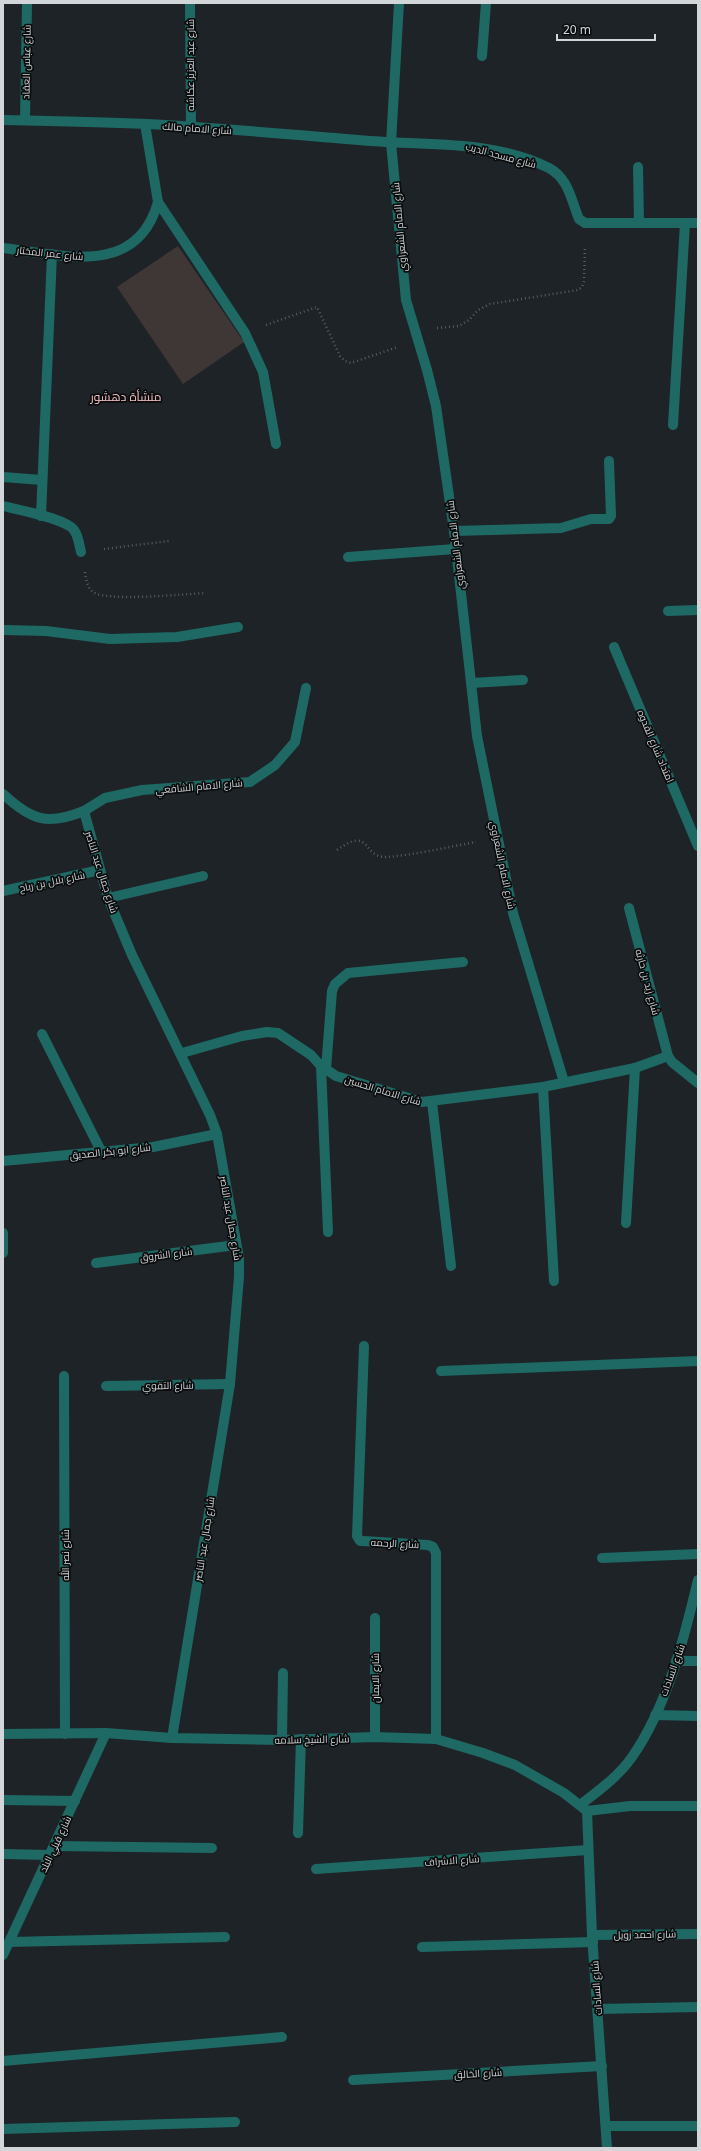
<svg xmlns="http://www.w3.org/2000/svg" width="701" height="2151" viewBox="0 0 701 2151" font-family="'Noto Sans',Cairo,sans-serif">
  <rect width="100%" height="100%" fill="#1e2327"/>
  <path fill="#3e3736" d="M 178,246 L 244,342 L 183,384 L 117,287 Z"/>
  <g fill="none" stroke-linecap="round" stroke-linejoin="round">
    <g stroke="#585c60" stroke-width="2.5" stroke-dasharray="1 3" stroke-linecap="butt">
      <path d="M 266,325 L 317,307 L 340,356 L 345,361 L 351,363 L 398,347"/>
      <path d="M 437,328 L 459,326 L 469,320 L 478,310 L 490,304 L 578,290 L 582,287 L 584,281 L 585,246"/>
      <path d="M 104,549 L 169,541"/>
      <path d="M 85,572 C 86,580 87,587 93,592 C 106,602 185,594 205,593"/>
      <path d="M 337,850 C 372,825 361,858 387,857 C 414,855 448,847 476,842"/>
    </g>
    <g stroke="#1e6964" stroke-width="10">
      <path d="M 190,3 L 191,127"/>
      <path d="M 399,3 L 391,143 L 406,300 L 427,370 L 436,406 L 454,531 L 477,736 L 513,913 L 564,1082"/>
      <path d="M 482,56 L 486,3"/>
      <path d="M 3,120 C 51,121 99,122 147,124 C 222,128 297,135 371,141 C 432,146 492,140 549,168 C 569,179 571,200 579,219 L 585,223 L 698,223"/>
      <path d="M 25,120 L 27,3"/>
      <path d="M 638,167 L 639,223"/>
      <path d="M 158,202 L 245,333 L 263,372 L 276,444"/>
      <path d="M 3,248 C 62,255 137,278 158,202 L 145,124"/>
      <path d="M 673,425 L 685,223"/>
      <path d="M 3,477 L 42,480"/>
      <path d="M 3,506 C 20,510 57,517 71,527 C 78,532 79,544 81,552"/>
      <path d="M 41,516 L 52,254"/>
      <path d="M 454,531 L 561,528 L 591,519 L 609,519 L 611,516 L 609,461"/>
      <path d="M 348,557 L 455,549"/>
      <path d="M 668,611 L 698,610"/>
      <path d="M 3,630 L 46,631 L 110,639 L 177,637 L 238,627"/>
      <path d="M 614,647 L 698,846"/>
      <path d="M 471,683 L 523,680"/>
      <path d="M 3,794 C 31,820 47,826 84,811 L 108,898 L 132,955 L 210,1115 L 217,1134 L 239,1258 L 239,1277 L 230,1384 L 172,1738"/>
      <path d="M 84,811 L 105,798 L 142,790 L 250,782 L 275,765 L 295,742 L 306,688"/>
      <path d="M 3,891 L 100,870"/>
      <path d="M 108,898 L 203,876"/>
      <path d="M 629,908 L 668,1056 L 672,1062 L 698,1083"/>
      <path d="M 42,1034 L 102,1153"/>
      <path d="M 182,1053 L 242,1036 L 267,1032 L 278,1033 L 311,1055 L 321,1066 L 336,1076 L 422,1102 L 543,1087 L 635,1068 L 668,1056"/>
      <path d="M 321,1066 L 328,1232"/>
      <path d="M 326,1069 L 332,991 L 335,984 L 348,973 L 463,962"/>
      <path d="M 543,1087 L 554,1281"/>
      <path d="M 432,1102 L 451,1266"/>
      <path d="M 3,1161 L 153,1147 L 217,1134"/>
      <path d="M 626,1223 L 635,1068"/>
      <path d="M 3,1233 L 3,1253"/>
      <path d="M 96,1263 L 236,1245"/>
      <path d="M 364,1346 L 357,1536 L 360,1541 L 363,1541 L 428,1545 L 433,1547 L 436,1553 L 436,1739"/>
      <path d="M 441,1371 L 698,1361"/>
      <path d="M 64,1376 L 65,1734"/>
      <path d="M 106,1386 L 230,1384"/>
      <path d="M 602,1558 L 698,1554"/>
      <path d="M 375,1618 L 375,1737"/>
      <path d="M 676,1661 L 698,1661"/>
      <path d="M 655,1715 L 698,1716"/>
      <path d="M 3,1734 L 106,1733 L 172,1738 L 282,1740 L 375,1737 L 436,1739 L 483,1753 L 515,1765 L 564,1793 L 587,1811 L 592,1935 L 607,2148"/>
      <path d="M 282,1740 L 283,1673"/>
      <path d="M 3,1800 L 75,1801"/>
      <path d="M 580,1805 C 598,1791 619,1776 632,1757 C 667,1707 684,1639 698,1580"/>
      <path d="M 587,1811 L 630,1806 L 698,1806"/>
      <path d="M 298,1833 L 301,1739"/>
      <path d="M 54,1846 L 212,1848"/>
      <path d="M 3,1854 L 50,1855"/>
      <path d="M 316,1869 L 588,1850"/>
      <path d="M 592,1935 L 698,1934"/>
      <path d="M 10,1942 L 225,1937"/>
      <path d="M 422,1947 L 593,1942"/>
      <path d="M 3,1955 L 106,1733"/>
      <path d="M 598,2009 L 698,2007"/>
      <path d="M 3,2061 L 282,2037"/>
      <path d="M 353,2080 L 602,2066"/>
      <path d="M 606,2126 L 698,2126"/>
      <path d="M 3,2129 L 235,2122"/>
    </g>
  </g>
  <g text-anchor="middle" stroke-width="3.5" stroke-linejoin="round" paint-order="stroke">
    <g font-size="10" fill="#d3d6d9" stroke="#0a0c0d">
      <text transform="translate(26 62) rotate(-89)" y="4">شارع عباس العقاد</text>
      <text transform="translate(190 65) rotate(-90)" y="4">شارع عبد العزيز عكاشه</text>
      <text transform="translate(197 128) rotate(4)" y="4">شارع الامام مالك</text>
      <text transform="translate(501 155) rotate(15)" y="4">شارع مسجد الديب</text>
      <text transform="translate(399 227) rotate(-95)" y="4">شارع الامام الشعراوي</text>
      <text transform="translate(50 253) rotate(6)" y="4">شارع عمر المختار</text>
      <text transform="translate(455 545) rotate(-97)" y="4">شارع الامام الشعراوي</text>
      <text transform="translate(656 746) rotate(67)" y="4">امتداد شارع القدوه</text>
      <text transform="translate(199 786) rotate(-5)" y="4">شارع الامام الشافعي</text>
      <text transform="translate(503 865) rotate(78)" y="4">شارع الامام الشعراوي</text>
      <text transform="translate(102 872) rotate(72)" y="4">شارع جمال عبد الناصر</text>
      <text transform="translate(52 881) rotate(-12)" y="4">شارع بلال بن رباح</text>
      <text transform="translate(648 982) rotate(75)" y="4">شارع زيد بن حارثه</text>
      <text transform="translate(383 1090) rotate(17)" y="4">شارع الامام الحسين</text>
      <text transform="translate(110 1151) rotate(-6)" y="4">شارع ابو بكر الصديق</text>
      <text transform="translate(231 1218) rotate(80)" y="4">شارع جمال عبد الناصر</text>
      <text transform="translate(166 1254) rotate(-7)" y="4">شارع الشروق</text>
      <text transform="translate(168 1385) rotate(-1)" y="4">شارع التقوي</text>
      <text transform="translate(204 1539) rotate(-81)" y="4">شارع جمال عبد الناصر</text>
      <text transform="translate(395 1543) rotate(3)" y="4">شارع الرحمه</text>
      <text transform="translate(65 1555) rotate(-90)" y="4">شارع نصر الله</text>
      <text transform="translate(672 1670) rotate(-70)" y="4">شارع السادات</text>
      <text transform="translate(375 1678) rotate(-90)" y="4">شارع الايمان</text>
      <text transform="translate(312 1739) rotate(-1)" y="4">شارع الشيخ سلامه</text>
      <text transform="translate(55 1844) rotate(-65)" y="4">شارع قبلي البلد</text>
      <text transform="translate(452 1860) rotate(-4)" y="4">شارع الاشراف</text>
      <text transform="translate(645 1934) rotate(-1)" y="4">شارع احمد زويل</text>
      <text transform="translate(596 1988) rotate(-94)" y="4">شارع السادات</text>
      <text transform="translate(478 2073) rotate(-3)" y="4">شارع الخالق</text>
    </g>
    <g font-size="12" fill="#f7c3c4" stroke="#0a0c0d">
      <text x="126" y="401">منشأة دهشور</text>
    </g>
  </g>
  <rect width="701" height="2151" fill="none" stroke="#d3d6d9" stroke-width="8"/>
  <path d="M557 34v6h98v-6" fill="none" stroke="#d3d6d9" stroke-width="2"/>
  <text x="563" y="34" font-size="12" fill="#d3d6d9" stroke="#0a0c0d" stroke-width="3" paint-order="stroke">20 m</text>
</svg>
